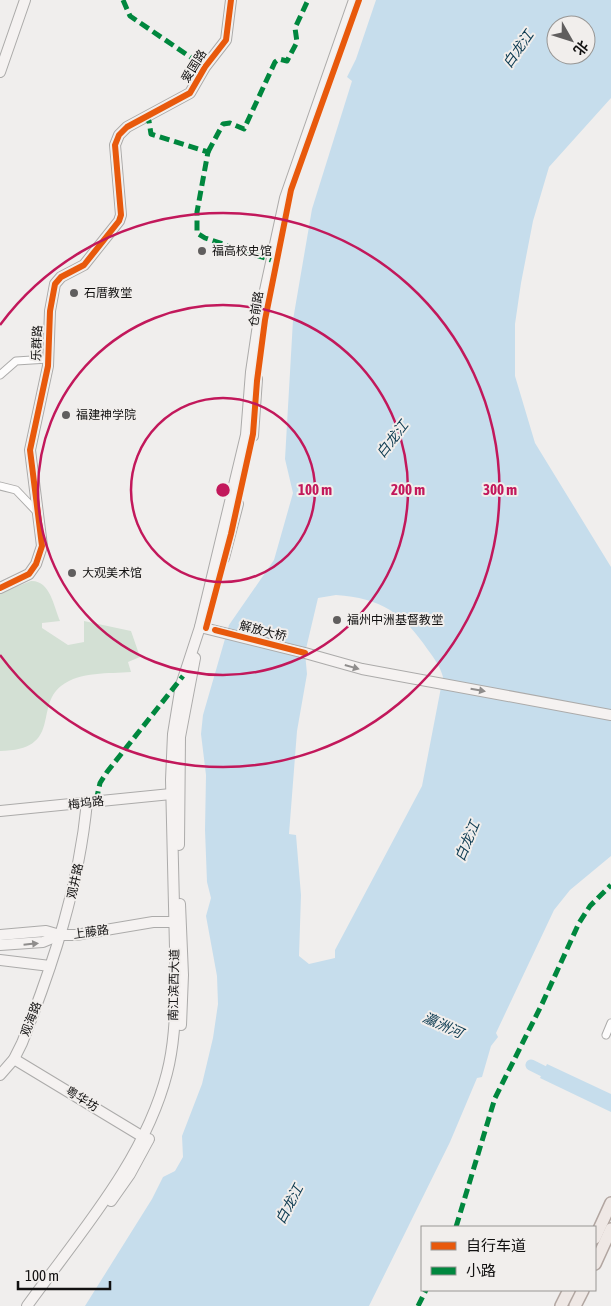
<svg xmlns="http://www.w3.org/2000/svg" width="611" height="1306" viewBox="0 0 611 1306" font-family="'Asap Condensed','Noto Sans SC',sans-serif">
  <rect width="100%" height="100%" fill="#f0eeed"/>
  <path fill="#d3e0d4" d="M 31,581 C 50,580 54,607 60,621 L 42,623 L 42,628 L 68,645 L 84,642 L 84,621 L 131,631 L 140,657 L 128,662 L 131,672 C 109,674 80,671 61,686 C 34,707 63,750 0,751 L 0,593 Z"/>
  <g fill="#c6ddec" fill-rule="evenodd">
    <path d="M 376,0 L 611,0 L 611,98 L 549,167 L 533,221 L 521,283 L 515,324 L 515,376 L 535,443 L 611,567 L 611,856 L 570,890 L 554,910 L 496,1033 L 498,1037 L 491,1046 L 482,1077 L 477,1078 L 450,1142 L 369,1306 L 85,1306 L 152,1199 L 163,1177 L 175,1171 L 183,1157 L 182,1136 L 202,1084 L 213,1038 L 218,1004 L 217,976 L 206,916 L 211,898 L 207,882 L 205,830 L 206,775 L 201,734 L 203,715 L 229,625 L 274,560 L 293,493 L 285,459 L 293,320 L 312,209 L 352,81 L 347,77 L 356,59 ZM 556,25 L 586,25 L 586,55 L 556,55 ZM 336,595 C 381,598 403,613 428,650 C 434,658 440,666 443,677 L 422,786 L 335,950 L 335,958 L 309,964 L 299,956 L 301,895 L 296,835 L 289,834 L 297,731 L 307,674 L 305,653 L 318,598 Z"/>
    <path d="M 547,1064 L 611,1094 L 611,1112 L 540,1078 Z"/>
  </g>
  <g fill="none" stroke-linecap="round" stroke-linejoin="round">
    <path stroke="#c6ddec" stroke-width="11" d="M 531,1065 L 557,1078"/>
    <g stroke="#acabaa" stroke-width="9">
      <g id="street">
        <path d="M 0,375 L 16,361 L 48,359"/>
        <path d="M 0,486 L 16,490 L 37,512"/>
        <path d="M 606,1035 L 611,1023"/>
      </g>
    </g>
    <g stroke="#acabaa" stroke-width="12">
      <g id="secondary">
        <path d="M 0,72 L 25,0"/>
        <path d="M 253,436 L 257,379"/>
        <path d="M 224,558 L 238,504"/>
        <path d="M 0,588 L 29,574 L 36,564 L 42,546 L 30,450 L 48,366 L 50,311 L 55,284 L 61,277 L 84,265 L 119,221 L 121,215 L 115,145 L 119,135 L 127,127 L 190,93 L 205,67 L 226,40 L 231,0"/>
        <path d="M 200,627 L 305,653 L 362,669 L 611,715"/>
        <path d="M 0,811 L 171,794"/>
        <path d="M 179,845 L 180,737 L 195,658"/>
        <path d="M 180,904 L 183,975 L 181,1025"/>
        <path d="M 0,935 L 46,931 L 60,935 L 76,935 L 153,922 L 180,922"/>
        <path d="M 0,945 L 43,942 L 60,935"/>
        <path d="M 0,960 L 50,966"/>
        <path d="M 14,1059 L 148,1140"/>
        <path d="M 0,1075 L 14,1059 L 22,1043 C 53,965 79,886 87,802"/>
        <path d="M 111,1201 L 130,1174 L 149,1139"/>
        <path d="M 27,1306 C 79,1234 145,1160 167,1073 C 174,1046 175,1018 176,990 L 171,780 L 173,734 L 181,685 L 200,627 L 246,435 L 251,372 L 259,318 L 285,198 L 354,0"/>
      </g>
    </g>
    <g stroke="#b2a6a1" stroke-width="14">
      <g id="primary">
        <path d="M 595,1238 L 611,1203"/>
        <path d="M 595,1264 L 611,1229"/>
        <path d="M 561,1306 L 569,1290"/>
        <path d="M 575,1306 L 583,1290"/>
      </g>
    </g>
    <use href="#street" stroke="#fdfcfc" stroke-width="7"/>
    <use href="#secondary" stroke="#f5f2f1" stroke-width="10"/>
    <use href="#primary" stroke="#efe8e5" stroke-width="11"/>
    <g stroke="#00873e" stroke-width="5" stroke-dasharray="10 5" stroke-linecap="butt">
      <path d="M 123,0 L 130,16 L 205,67"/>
      <path d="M 142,118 L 149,121 L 151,134 L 208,152 L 197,212 L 197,233 L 205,238 L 271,260"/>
      <path d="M 208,152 L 223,124 L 230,123 L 244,129 L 275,62 L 279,59 L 287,61 L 297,42 L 295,28 L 308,0"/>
      <path d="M 96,801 L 100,783 L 107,772 L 183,676"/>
      <path d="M 456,1227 L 495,1098 L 542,1004 L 579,923 L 590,906 L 611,885"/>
      <path d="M 418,1306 L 426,1290"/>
    </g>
    <g stroke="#f1eeec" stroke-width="9">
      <g id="cycleway">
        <path d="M 0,588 L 29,574 L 36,564 L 42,546 L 30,450 L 48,366 L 50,311 L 55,284 L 61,277 L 84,265 L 119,221 L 121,215 L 115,145 L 119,135 L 127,127 L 190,93 L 205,67 L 226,40 L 231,0"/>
        <path d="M 206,628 L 231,534 L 253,434 L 257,381 L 265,320 L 291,190 L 359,0"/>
        <path d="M 215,630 L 305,653"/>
      </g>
    </g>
    <use href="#cycleway" stroke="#e8590c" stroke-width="6"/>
  </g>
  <defs><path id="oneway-solid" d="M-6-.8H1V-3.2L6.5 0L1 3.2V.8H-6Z" transform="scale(1.25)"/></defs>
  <g fill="#8f8d8c">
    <use href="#oneway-solid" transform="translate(352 667) rotate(16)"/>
    <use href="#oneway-solid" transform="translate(478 690) rotate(10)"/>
    <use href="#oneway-solid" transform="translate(31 944) rotate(-6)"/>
  </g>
  <g fill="none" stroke="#c2185b" stroke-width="2.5">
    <circle cx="223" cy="490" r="92"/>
    <circle cx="223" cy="490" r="185"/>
    <path d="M0 325A277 277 0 1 1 0 655"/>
  </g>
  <g fill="#605e5e" stroke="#f1eeec" stroke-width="2">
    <circle cx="202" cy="251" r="5"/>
    <circle cx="74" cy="293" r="5"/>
    <circle cx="66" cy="415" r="5"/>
    <circle cx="72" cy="573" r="5"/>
    <circle cx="337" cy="620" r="5"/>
  </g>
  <g text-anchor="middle" stroke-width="4" stroke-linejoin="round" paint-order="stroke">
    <g font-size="12" fill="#121111" stroke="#f1eeec">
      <text transform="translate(194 66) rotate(-58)" y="4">爱国路</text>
      <text transform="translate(256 309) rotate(-81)" y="4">仓前路</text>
      <text transform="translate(37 343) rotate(-88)" y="4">乐群路</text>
      <text transform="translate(263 631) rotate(14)" y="4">解放大桥</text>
      <text transform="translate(86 803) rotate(-7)" y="4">梅坞路</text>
      <text transform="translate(75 881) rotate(-78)" y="4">观井路</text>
      <text transform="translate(91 932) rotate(-8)" y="4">上藤路</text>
      <text transform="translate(174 985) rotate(-89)" y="4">南江滨西大道</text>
      <text transform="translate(31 1019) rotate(-69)" y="4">观海路</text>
      <text transform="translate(82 1099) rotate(31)" y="4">粤华坊</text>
    </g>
    <g font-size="12" fill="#121111" stroke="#f1eeec" text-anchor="start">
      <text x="212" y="255">福高校史馆</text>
      <text x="84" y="297">石厝教堂</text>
      <text x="76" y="419">福建神学院</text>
      <text x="82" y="577">大观美术馆</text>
      <text x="347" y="624">福州中洲基督教堂</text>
    </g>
    <g font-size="14" font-style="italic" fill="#0c3a50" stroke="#f1eeec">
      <text transform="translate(518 49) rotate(-55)" y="5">白龙江</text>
      <text transform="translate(392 439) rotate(-52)" y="5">白龙江</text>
      <text transform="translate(467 841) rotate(-67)" y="5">白龙江</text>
      <text transform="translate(443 1025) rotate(24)" y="5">瀛洲河</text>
      <text transform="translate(289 1204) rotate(-62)" y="5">白龙江</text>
    </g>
  </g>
  <circle cx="223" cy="490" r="8" fill="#c2185b" stroke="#f1eeec" stroke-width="2.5"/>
  <g font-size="15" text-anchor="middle" font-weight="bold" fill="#c2185b" stroke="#f1eeec" stroke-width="4" stroke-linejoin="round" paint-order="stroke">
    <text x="315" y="495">100 m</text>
    <text x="408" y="495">200 m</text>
    <text x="500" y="495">300 m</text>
  </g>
  <rect x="421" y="1226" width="175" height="65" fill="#f1eeec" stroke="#989694"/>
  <rect x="431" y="1242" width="25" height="8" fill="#e8590c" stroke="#989694"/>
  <text x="466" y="1251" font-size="15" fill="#121111">自行车道</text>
  <rect x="431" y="1267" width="25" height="8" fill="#00873e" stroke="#989694"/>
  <text x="466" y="1276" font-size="15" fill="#121111">小路</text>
  <g transform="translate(571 40) rotate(129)"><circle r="24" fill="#f1eeec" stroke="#989694"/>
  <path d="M0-4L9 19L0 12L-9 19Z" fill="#605e5e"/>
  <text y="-8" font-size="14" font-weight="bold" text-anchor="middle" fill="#121111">北</text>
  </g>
  <path d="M18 1281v8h92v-8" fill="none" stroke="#121111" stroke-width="2.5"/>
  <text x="25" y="1281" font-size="15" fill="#121111" stroke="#f1eeec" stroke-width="4" paint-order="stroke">100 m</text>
</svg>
